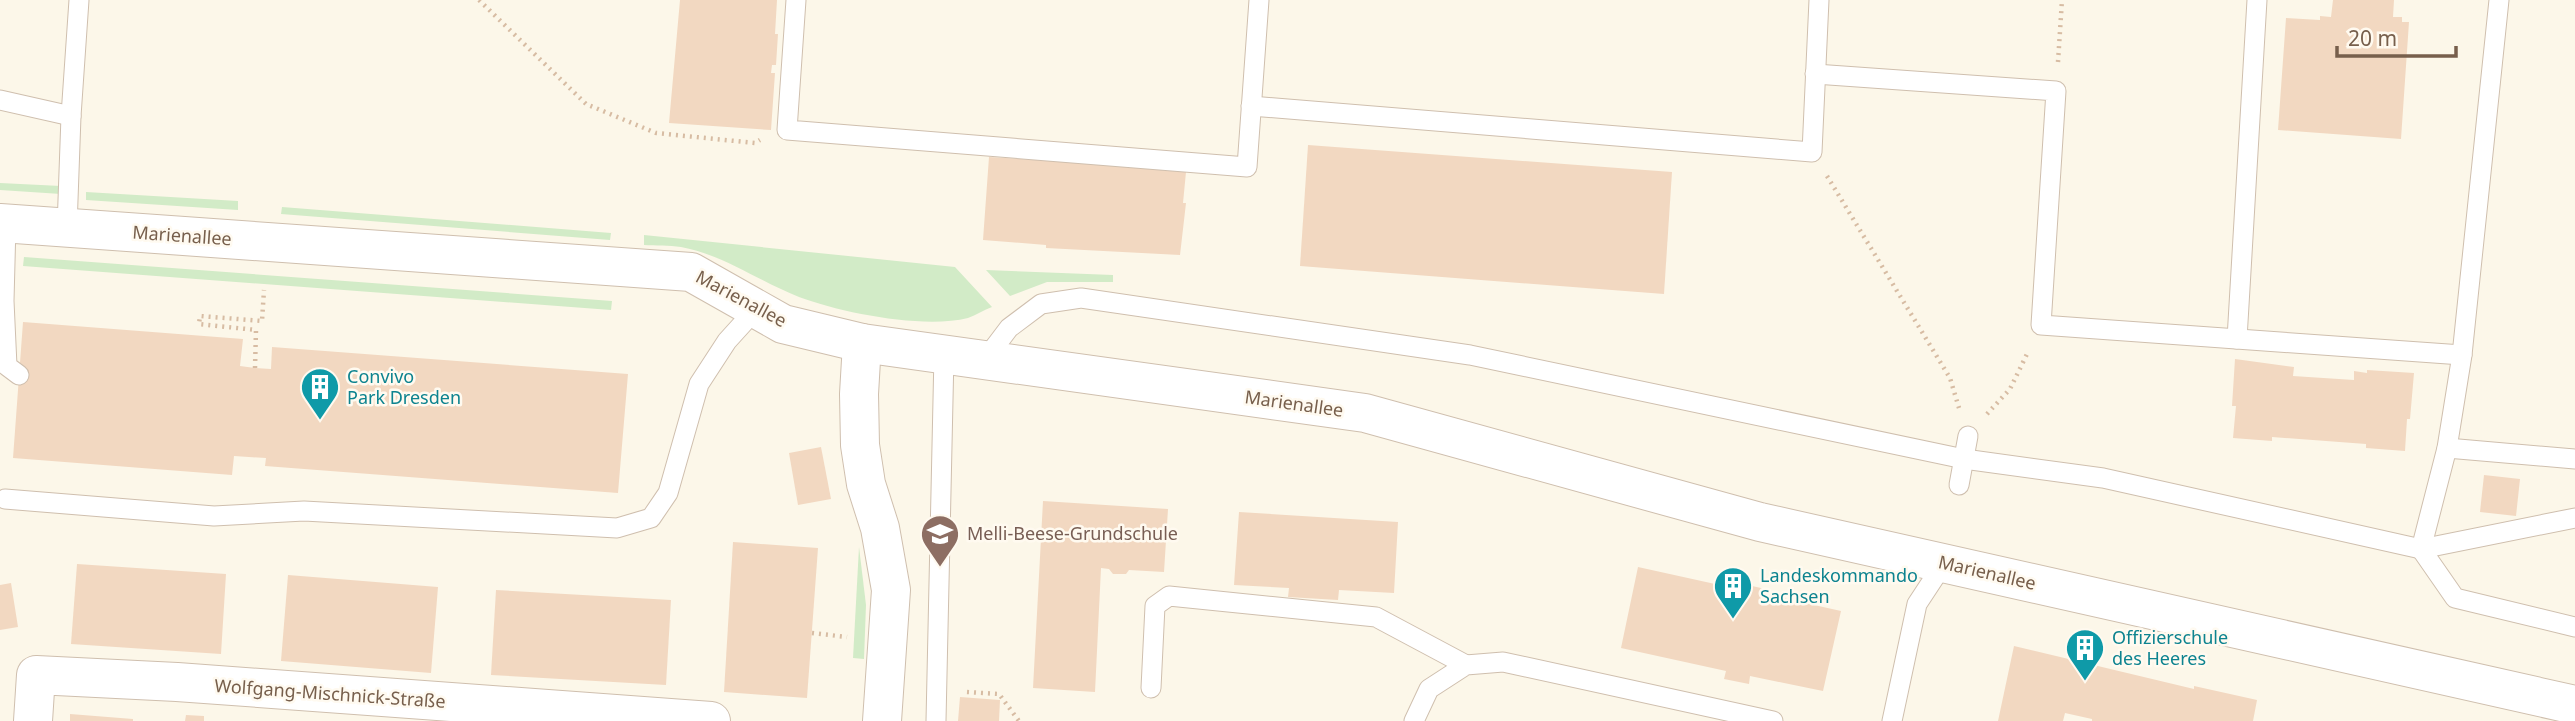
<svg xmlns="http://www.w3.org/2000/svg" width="2575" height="721" viewBox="0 0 2575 721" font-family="'Noto Sans',sans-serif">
  <rect width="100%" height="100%" fill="#fcf7e9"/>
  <g fill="#d2ebc7">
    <path d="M 0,183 L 61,186 L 61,194 L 0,190 Z"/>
    <path d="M 86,192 L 238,201 L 238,210 L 86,200 Z"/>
    <path d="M 282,207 L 611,233 L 610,240 L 281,214 Z"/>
    <path d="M 644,235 L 955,267 L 992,307 C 984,310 976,315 968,318 C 923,329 842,313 799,297 C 760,282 724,255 681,247 C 669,245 656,246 644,245 Z"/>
    <path d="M 24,257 L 612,301 L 611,310 L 23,266 Z"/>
    <path d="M 986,270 L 1113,275 L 1113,282 L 1047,282 L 1010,296 Z"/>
    <path d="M 859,547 L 866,605 L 864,659 L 853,658 Z"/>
  </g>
  <g fill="#f2d8c1">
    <path d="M 680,0 L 777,0 L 775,34 L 778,34 L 776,65 L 772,65 L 771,73 L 775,73 L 771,130 L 669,123 Z"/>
    <path d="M 2333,0 L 2394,0 L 2393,17 L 2402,17 L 2402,22 L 2409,22 L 2401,139 L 2278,130 L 2286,18 L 2320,20 L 2320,16 L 2331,17 Z"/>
    <path d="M 1308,145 L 1672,172 L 1664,294 L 1300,266 Z"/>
    <path d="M 989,157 L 1054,161 L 1054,157 L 1124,163 L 1124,167 L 1186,172 L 1183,203 L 1186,203 L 1180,255 L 1046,248 L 1046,245 L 983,240 Z"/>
    <path d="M 23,322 L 243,339 L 240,366 L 255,368 L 271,369 L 272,347 L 628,374 L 618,493 L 265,466 L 266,458 L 234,456 L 232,475 L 13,458 Z"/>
    <path d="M 2235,359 L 2294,367 L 2293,376 L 2354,380 L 2354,371 L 2367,373 L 2367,370 L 2414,373 L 2410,419 L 2407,419 L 2405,451 L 2366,448 L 2366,444 L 2272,437 L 2272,441 L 2233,438 L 2236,406 L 2232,406 Z"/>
    <path d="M 821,447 L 831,499 L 798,505 L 789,453 Z"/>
    <path d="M 2484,475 L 2520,479 L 2516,516 L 2480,512 Z"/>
    <path d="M 1043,501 L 1168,509 L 1164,572 L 1129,570 L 1126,574 L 1113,574 L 1109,569 L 1101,568 L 1095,692 L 1033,688 Z"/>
    <path d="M 1239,512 L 1398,522 L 1394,593 L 1339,590 L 1338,600 L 1288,597 L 1289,588 L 1234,585 Z"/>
    <path d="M 733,542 L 818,548 L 807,698 L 724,692 Z"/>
    <path d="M 77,564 L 226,574 L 221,654 L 71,644 Z"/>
    <path d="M 1638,567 L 1715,584 L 1716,578 L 1770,590 L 1769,595 L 1841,611 L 1823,691 L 1750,676 L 1749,684 L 1724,679 L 1726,671 L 1621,648 Z"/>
    <path d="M 288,575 L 438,587 L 431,673 L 281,661 Z"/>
    <path d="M 11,583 L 18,627 L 0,630 L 0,585 Z"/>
    <path d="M 496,590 L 671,600 L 666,685 L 491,675 Z"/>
    <path d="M 2014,646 L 2194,689 L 2194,686 L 2257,700 L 2253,721 L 2092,721 L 2092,719 L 2065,713 L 2063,721 L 1998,721 Z"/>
    <path d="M 960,697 L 1000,700 L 999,721 L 958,721 Z"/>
    <path d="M 70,714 L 133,719 L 133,721 L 70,721 Z"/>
    <path d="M 186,715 L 204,716 L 204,721 L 185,721 Z"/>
  </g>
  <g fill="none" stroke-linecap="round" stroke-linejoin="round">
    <g stroke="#cfbfae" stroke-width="21">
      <g id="service">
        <path d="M 796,0 L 787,130 L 1247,167 L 1259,0"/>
        <path d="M 2499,0 L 2462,355 L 2447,448 L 2421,549 L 2455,598 L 2575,627"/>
        <path d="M 1815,74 L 2056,91 L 2041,325 L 2462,355"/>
        <path d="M 0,100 L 71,116"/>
        <path d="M 1251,106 L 1812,152 L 1819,0"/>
        <path d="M 6,224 L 4,301 L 7,366 L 19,375"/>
        <path d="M 67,228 L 71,116 L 79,0"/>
        <path d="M 2237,339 L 2257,0"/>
        <path d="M 984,361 L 1009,328 L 1041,304 L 1081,298 L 1470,355 L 1964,459 L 2103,478 L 2421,549 L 2575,518"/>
        <path d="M 2447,448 L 2575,459"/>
        <path d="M 1959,485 L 1968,436"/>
        <path d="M 5,499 L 214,516 L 304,511 L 617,528 L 651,518 L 668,493 L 699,384 L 727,341 L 756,309"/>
        <path d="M 1151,688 L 1155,606 L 1169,596 L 1376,617 L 1466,665"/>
        <path d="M 936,721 L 944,354"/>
        <path d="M 1414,721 L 1429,689 L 1466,665 L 1503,662 L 1773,721"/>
        <path d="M 1892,721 L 1917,604 L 1944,563"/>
      </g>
    </g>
    <g stroke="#cfbfae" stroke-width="40">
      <g id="minor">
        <path d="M 0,223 L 691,272 L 783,324 L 862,343 L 1365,413 L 1760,522 L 2575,705"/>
        <path d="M 862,343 L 859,394 L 860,445 L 866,484 L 880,528 L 891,590 L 882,721"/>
        <path d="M 33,721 L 36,675 L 177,682 L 711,721"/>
      </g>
    </g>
    <g stroke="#d7bca3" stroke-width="4.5" stroke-dasharray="2 5" stroke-linecap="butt">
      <path d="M 479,0 L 586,104 L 656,133 L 755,143 L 760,140"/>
      <path d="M 2058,62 L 2062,0"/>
      <path d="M 1827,176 L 1950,378 L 1959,408"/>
      <path d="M 255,368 L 256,330 L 199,324 L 200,316 L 262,321 L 264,290"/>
      <path d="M 1987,414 L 2010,389 L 2028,352"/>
      <path d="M 812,633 L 847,637"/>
      <path d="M 967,692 L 999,694 L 1019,721"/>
    </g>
    <use href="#service" stroke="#fff" stroke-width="19"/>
    <use href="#minor" stroke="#fff" stroke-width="38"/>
  </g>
  <defs>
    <g id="building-pin" transform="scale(2.0125)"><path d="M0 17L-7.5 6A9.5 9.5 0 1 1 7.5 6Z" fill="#0f9aa8" stroke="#fffaf0"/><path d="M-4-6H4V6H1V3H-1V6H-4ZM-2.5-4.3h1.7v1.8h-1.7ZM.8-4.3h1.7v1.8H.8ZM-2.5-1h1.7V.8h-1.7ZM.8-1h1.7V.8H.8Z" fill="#fff"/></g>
    <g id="school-pin" transform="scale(2.0125)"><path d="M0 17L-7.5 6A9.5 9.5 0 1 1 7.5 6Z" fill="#8d6e63" stroke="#fffaf0"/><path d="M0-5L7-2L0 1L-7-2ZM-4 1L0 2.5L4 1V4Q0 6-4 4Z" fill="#fff"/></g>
  </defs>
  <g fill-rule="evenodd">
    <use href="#building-pin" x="320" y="387"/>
    <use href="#school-pin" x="940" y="534"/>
    <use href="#building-pin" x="1733" y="586"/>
    <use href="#building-pin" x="2085" y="648"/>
  </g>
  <g text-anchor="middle" stroke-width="5" stroke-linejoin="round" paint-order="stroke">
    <g font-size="18" fill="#775f4c" stroke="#fffaf0">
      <text transform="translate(182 236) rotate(4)" y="6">Marienallee</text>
      <text transform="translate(741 299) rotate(28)" y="6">Marienallee</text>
      <text transform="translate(1294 404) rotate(8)" y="6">Marienallee</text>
      <text transform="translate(1987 573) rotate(13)" y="6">Marienallee</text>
      <text transform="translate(330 694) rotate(4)" y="6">Wolfgang-Mischnick-Straße</text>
    </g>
    <g font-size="18" fill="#0d838f" stroke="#fffaf0" text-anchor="start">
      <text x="347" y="383">Convivo<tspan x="347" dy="21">Park Dresden</tspan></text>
      <text x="1760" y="582">Landeskommando<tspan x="1760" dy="21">Sachsen</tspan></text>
      <text x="2112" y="644">Offizierschule<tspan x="2112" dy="21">des Heeres</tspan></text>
    </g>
    <g font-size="18" fill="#785e54" stroke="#fffaf0" text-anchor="start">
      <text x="967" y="540">Melli-Beese-Grundschule</text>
    </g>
  </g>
  <path d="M2337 46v10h119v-10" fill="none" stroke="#775f4c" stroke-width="3.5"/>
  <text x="2348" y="46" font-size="21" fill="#775f4c" stroke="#fffaf0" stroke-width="5" paint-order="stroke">20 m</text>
</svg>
